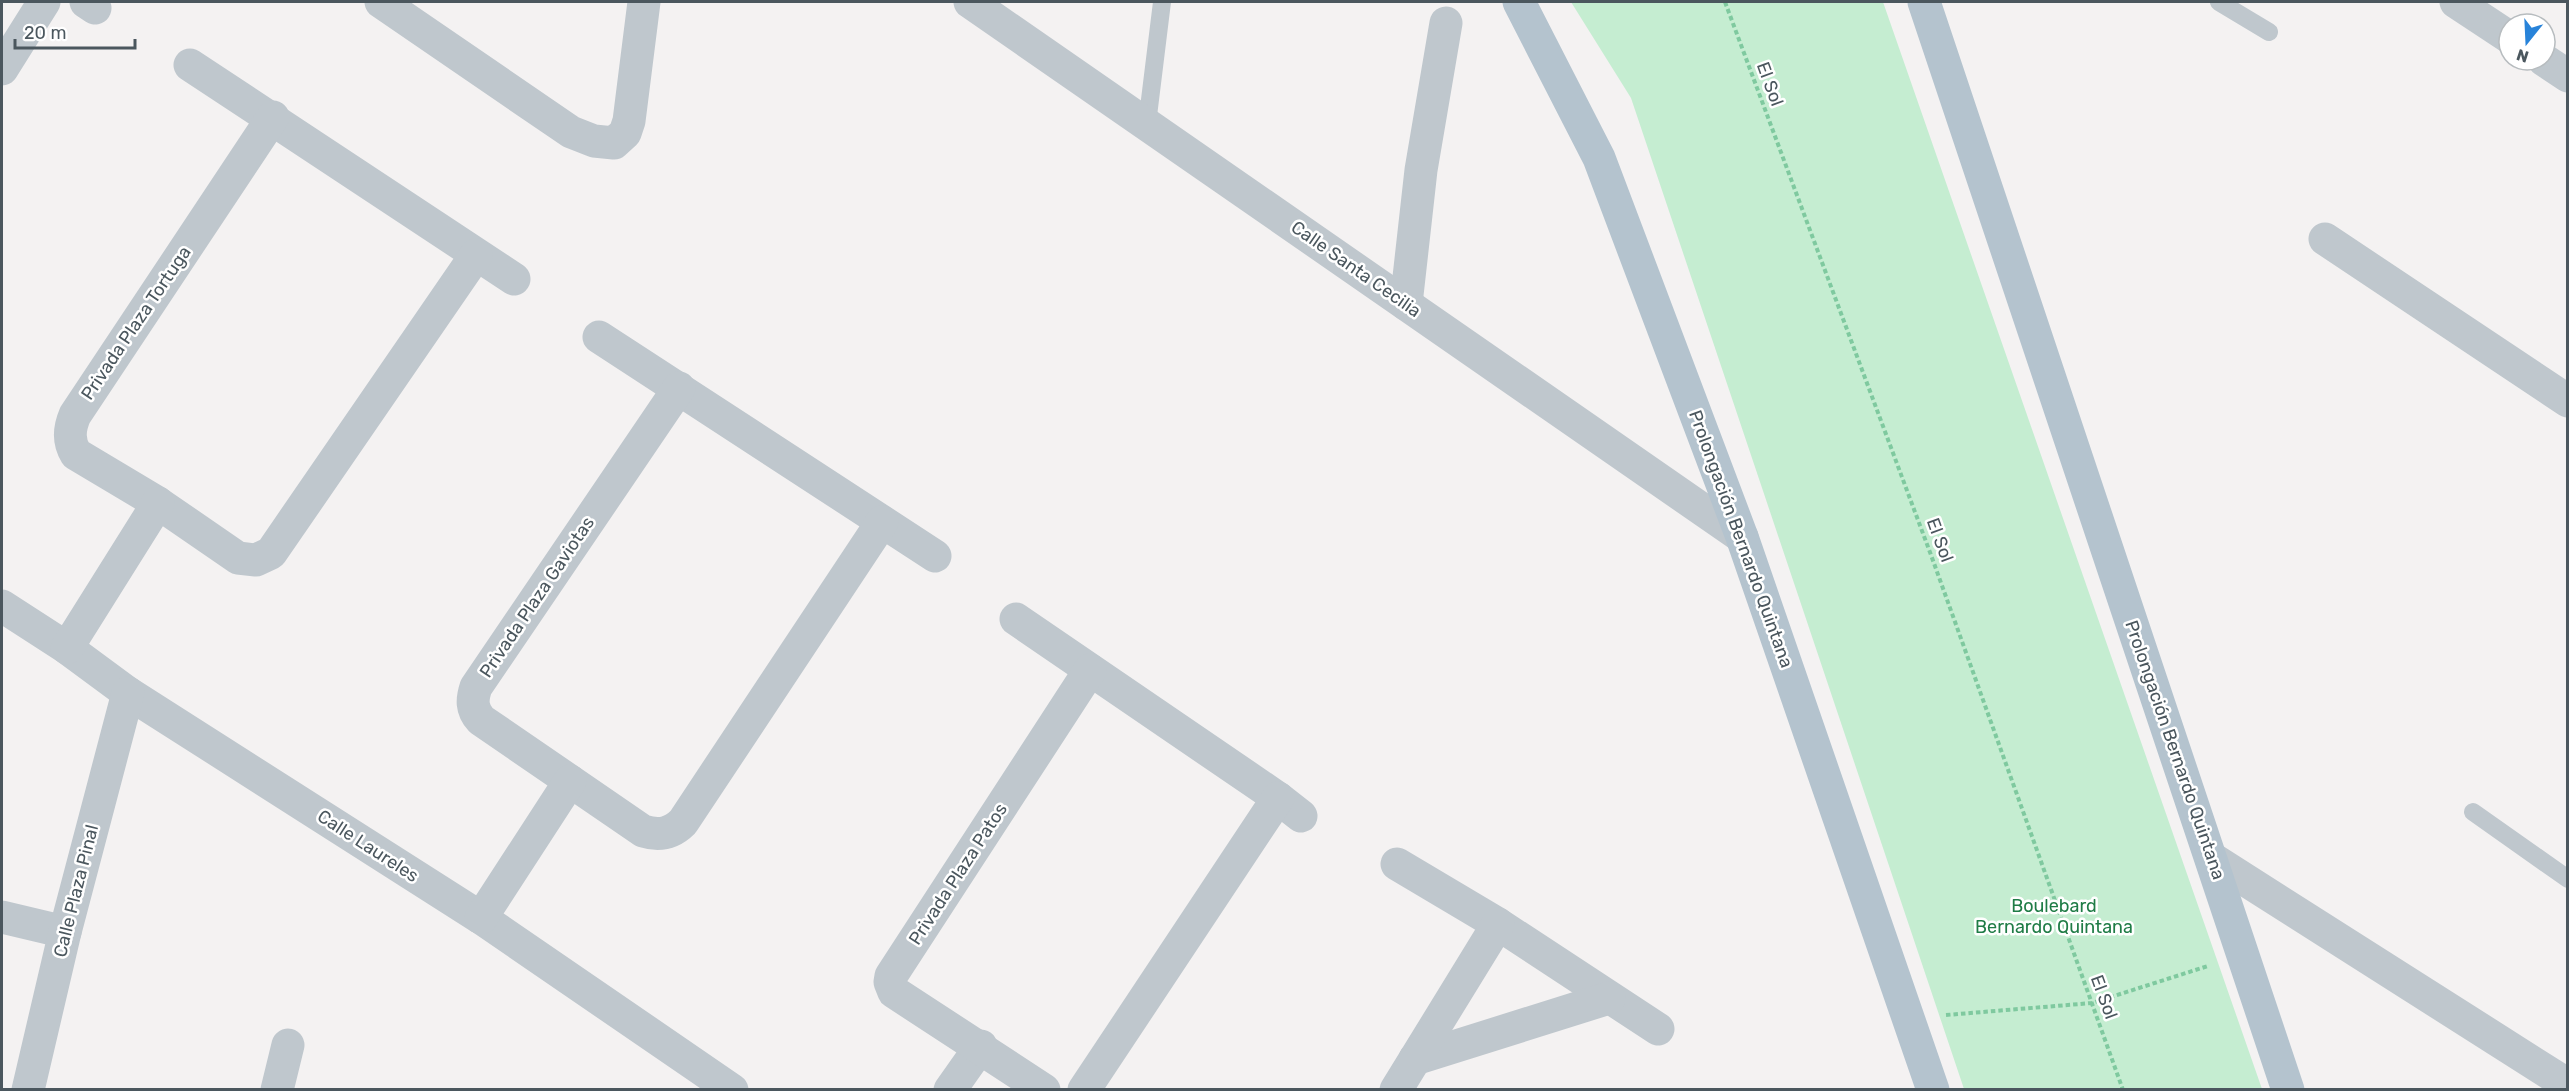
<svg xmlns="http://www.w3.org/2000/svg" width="2569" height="1091" viewBox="0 0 2569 1091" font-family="Rubik,sans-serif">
  <rect width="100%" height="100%" fill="#f4f2f2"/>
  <path fill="#c5edd1" d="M 1571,2 L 1883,2 L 2262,1089 L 1964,1089 L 1631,98 Z"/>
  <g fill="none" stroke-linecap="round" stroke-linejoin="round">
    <g stroke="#7fc99f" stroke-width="4" stroke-dasharray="4.5 3" stroke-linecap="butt">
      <path d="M 1725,2 L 1931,555 L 2123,1090"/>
      <path d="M 1946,1015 L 2092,1003 L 2208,966"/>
    </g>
    <g stroke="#bfc7cd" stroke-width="18">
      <path d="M 2219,2 L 2269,32"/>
      <path d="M 1147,124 L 1162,2"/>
      <path d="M 2473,812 L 2568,879"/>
    </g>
    <g stroke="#bfc7cd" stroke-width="33">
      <path d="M 86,2 L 95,8"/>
      <path d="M 381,2 L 571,132 L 594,141 L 614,143 L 625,133 L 629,121 L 644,2"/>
      <path d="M 970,2 L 1742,537"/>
      <path d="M 2456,2 L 2509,37"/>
      <path d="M 2544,60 L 2568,76"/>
      <path d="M 190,65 L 514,279"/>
      <path d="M 2,69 L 44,2"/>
      <path d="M 273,117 L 75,415 C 69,429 68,441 76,454 L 158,503 L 238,558 L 256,560 L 271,553 L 476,255"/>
      <path d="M 2325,239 L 2568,401"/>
      <path d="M 1406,304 L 1421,170 L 1446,23"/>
      <path d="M 599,337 L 935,556"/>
      <path d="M 679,388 L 476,687 C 472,699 471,709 481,720 L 643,831 C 659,836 671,834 683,822 L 882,522"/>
      <path d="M 2,606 L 67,648 L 128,693 L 481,918 L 732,1090"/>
      <path d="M 1016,619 L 1278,798 L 1301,816"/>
      <path d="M 67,648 L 158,503"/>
      <path d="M 2211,858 L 2568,1085"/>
      <path d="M 1397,864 L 1498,924 L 1658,1029"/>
      <path d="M 2,917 L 65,932"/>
      <path d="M 481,918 L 570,781"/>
      <path d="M 1415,1059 L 1609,998"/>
      <path d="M 28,1090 L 65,932 L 128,693"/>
      <path d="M 277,1090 L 288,1045"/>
      <path d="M 950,1090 L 981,1046"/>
      <path d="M 1044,1090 L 894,992 L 890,982 L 891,976 L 1090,670"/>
      <path d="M 1084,1090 L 1278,798"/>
      <path d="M 1396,1090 L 1498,924"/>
    </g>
    <g stroke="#b4c3ce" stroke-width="33">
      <path d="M 1519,2 L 1599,158 L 1742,537 L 1933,1090"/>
      <path d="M 1924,2 L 2288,1090"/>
    </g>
  </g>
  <g text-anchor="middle" stroke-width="5" stroke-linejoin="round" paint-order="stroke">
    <g font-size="18" fill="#4b575e" stroke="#fff">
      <text transform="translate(1770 84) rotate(70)" y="6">El Sol</text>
      <text transform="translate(1356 269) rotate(35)" y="6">Calle Santa Cecilia</text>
      <text transform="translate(136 323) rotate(-56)" y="6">Privada Plaza Tortuga</text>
      <text transform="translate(1741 539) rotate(70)" y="6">Prolongación Bernardo Quintana</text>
      <text transform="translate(1940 540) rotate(70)" y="6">El Sol</text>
      <text transform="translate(537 597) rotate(-56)" y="6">Privada Plaza Gaviotas</text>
      <text transform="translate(2175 750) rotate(71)" y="6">Prolongación Bernardo Quintana</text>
      <text transform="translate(368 846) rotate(33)" y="6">Calle Laureles</text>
      <text transform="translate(958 874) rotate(-57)" y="6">Privada Plaza Patos</text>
      <text transform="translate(76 891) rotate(-76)" y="6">Calle Plaza Pinal</text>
      <text transform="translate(2104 997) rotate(70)" y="6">El Sol</text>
    </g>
    <g font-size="18" fill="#1f7c46" stroke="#fff">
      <text x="2054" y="912">Boulebard<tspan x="2054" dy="21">Bernardo Quintana</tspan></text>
    </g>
  </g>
  <rect width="2569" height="1091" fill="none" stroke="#4b575e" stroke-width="6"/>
  <g transform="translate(2527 42) rotate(198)"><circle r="28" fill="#ffffff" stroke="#b7bcbf" stroke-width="1.5"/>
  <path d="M0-4.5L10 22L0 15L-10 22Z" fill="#2883d9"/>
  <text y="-9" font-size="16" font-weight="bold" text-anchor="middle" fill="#4b575e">N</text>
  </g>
  <path d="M15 39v9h120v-9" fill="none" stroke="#4b575e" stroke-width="3"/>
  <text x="24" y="39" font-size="18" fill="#4b575e" stroke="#ffffff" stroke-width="4.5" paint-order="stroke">20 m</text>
</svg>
